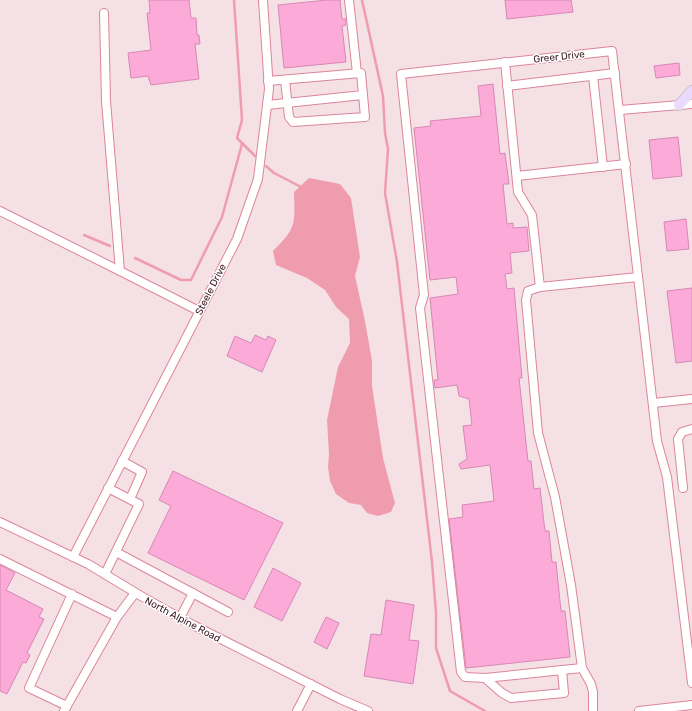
<svg xmlns="http://www.w3.org/2000/svg" width="692" height="711" viewBox="0 0 692 711" font-family="Rubik,sans-serif">
  <rect width="100%" height="100%" fill="#f5e1e5"/>
  <path fill="#f09caf" d="M 309,178 L 340,184 L 351,198 L 360,257 L 355,276 L 365,321 L 372,361 L 372,386 L 383,458 L 395,503 L 391,512 L 378,516 L 367,513 L 361,505 L 349,503 L 336,494 L 330,481 L 328,467 L 329,454 L 327,420 L 338,367 L 350,343 L 349,319 L 336,307 L 325,290 L 307,278 L 276,265 L 273,251 C 296,228 295,225 294,192 Z"/>
  <g fill="none" stroke-linecap="round" stroke-linejoin="round">
    <g stroke="#f09caf" stroke-width="2.5">
      <path d="M 234,0 L 242,120 L 237,138 L 255,156"/>
      <path d="M 362,0 L 383,96 L 385,133 L 388,149 L 385,193 L 397,262 L 432,562 L 436,613 L 436,648 L 450,691 L 485,711"/>
      <path d="M 266,166 L 274,173 L 303,188"/>
      <path d="M 84,235 L 110,246"/>
      <path d="M 135,258 L 181,280 L 191,280 L 222,217 L 242,144"/>
    </g>
  </g>
  <g fill="#fcabd8" stroke="#d688b4">
    <path d="M 149,0 L 189,0 L 191,18 L 196,18 L 197,35 L 199,35 L 200,44 L 195,44 L 199,79 L 151,85 L 148,76 L 131,78 L 128,53 L 151,50 L 147,13 L 150,13 Z"/>
    <path d="M 327,0 L 340,0 L 342,19 L 346,19 L 346,25 L 342,26 L 346,62 L 284,68 L 278,5 Z"/>
    <path d="M 505,0 L 571,0 L 573,12 L 507,19 Z"/>
    <path d="M 679,63 L 680,75 L 656,78 L 654,66 Z"/>
    <path d="M 493,84 L 500,154 L 505,153 L 509,184 L 503,184 L 507,224 L 513,223 L 513,228 L 527,227 L 529,251 L 510,253 L 512,273 L 505,274 L 507,289 L 514,288 L 522,378 L 519,378 L 528,461 L 531,461 L 534,489 L 540,488 L 545,531 L 549,531 L 552,562 L 556,562 L 561,611 L 565,611 L 570,657 L 466,668 L 449,519 L 463,517 L 462,505 L 494,501 L 490,465 L 461,469 L 459,464 L 467,459 L 463,426 L 472,425 L 469,399 L 459,396 L 457,385 L 435,388 L 434,380 L 438,380 L 430,298 L 458,294 L 456,277 L 430,280 L 414,128 L 431,126 L 430,121 L 481,116 L 478,86 Z"/>
    <path d="M 678,137 L 682,176 L 653,179 L 649,140 Z"/>
    <path d="M 686,219 L 689,249 L 667,251 L 664,222 Z"/>
    <path d="M 692,288 L 692,361 L 676,363 L 667,291 Z"/>
    <path d="M 255,335 L 266,340 L 268,336 L 276,340 L 262,372 L 227,356 L 235,336 L 251,343 Z"/>
    <path d="M 173,471 L 283,523 L 244,600 L 148,553 L 171,506 L 159,500 Z"/>
    <path d="M 0,565 L 15,573 L 6,590 L 43,609 L 39,617 L 44,619 L 27,653 L 30,655 L 26,663 L 23,662 L 7,694 L 0,691 Z"/>
    <path d="M 273,568 L 301,583 L 282,621 L 254,607 Z"/>
    <path d="M 386,600 L 414,605 L 409,640 L 419,641 L 413,684 L 364,676 L 371,634 L 381,635 Z"/>
    <path d="M 326,617 L 339,623 L 327,649 L 314,642 Z"/>
  </g>
  <g fill="none" stroke-linecap="round" stroke-linejoin="round">
    <g stroke="#dc8599" stroke-width="10">
      <g id="minor">
        <path d="M 349,0 L 357,73"/>
        <path d="M 104,13 L 106,101 L 120,271 L 199,311"/>
        <path d="M 505,62 L 518,192 L 532,215 L 540,287"/>
        <path d="M 593,76 L 603,167"/>
        <path d="M 285,80 L 289,117 L 293,122 L 365,117 L 363,95"/>
        <path d="M 507,86 L 615,73"/>
        <path d="M 267,105 L 363,95 L 361,73 L 268,81"/>
        <path d="M 620,110 L 692,104"/>
        <path d="M 517,176 L 626,164"/>
        <path d="M 0,211 L 120,271"/>
        <path d="M 653,403 L 692,399"/>
        <path d="M 122,461 L 142,472 L 130,499"/>
        <path d="M 683,488 L 678,439 L 682,432 L 692,429"/>
        <path d="M 0,522 L 88,564 L 141,596 L 193,625 L 340,699 L 368,711"/>
        <path d="M 116,552 L 228,612"/>
        <path d="M 73,557 L 237,239 L 258,179 L 269,89 L 263,0"/>
        <path d="M 0,559 L 117,617 L 64,711"/>
        <path d="M 105,574 L 139,504 L 108,488"/>
        <path d="M 117,617 L 135,593"/>
        <path d="M 180,618 L 193,593"/>
        <path d="M 582,668 L 485,678 L 465,677 L 461,672 L 420,308 L 424,295 L 401,74 L 612,51 L 657,441 L 667,477 L 692,683"/>
        <path d="M 485,678 L 502,693 L 511,698 L 564,693 L 562,670"/>
        <path d="M 67,706 L 29,688 L 72,594"/>
        <path d="M 297,711 L 311,684"/>
        <path d="M 593,711 L 593,692 L 591,684 L 582,668 L 571,585 L 555,497 L 538,433 L 526,300 L 528,291 L 540,287 L 638,277"/>
        <path d="M 639,711 L 692,705"/>
      </g>
    </g>
    <g stroke="#cbc2c5" stroke-width="12">
      <path id="major" d="M 679,105 L 692,91"/>
    </g>
    <use href="#minor" stroke="#fff" stroke-width="8"/>
    <use href="#major" stroke="#eadbfc" stroke-width="10"/>
  </g>
  <g text-anchor="middle" stroke-width="3" stroke-linejoin="round" paint-order="stroke">
    <g font-size="10" fill="#38161f" stroke="#fff">
      <text transform="translate(559 56) rotate(-6)" y="4">Greer Drive</text>
      <text transform="translate(210 289) rotate(-63)" y="4">Steele Drive</text>
      <text transform="translate(183 619) rotate(28)" y="4">North Alpine Road</text>
    </g>
  </g>
</svg>
